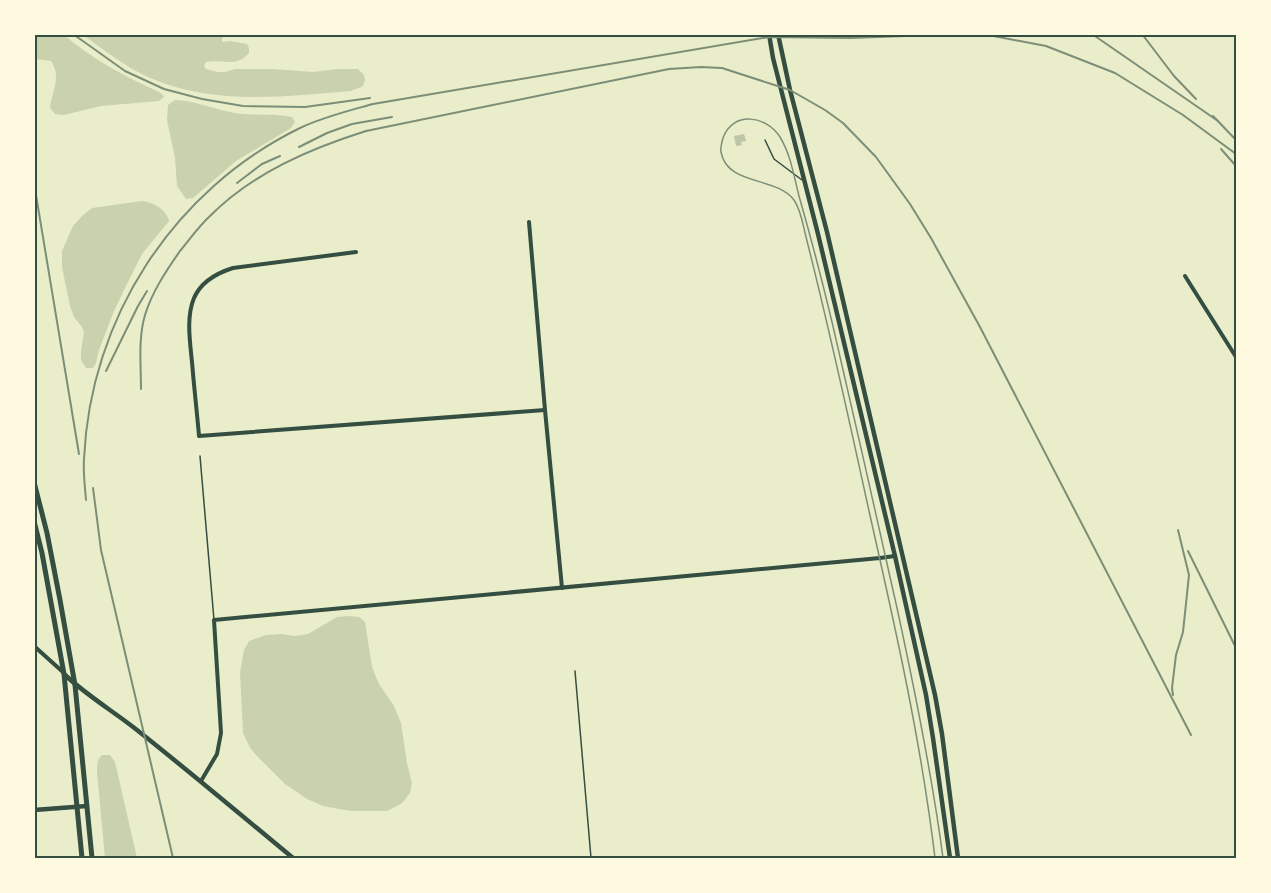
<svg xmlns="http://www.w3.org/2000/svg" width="1271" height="893" viewBox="0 0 1271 893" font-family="'Work Sans',sans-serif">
  <rect width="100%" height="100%" fill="#e9edc9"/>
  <g fill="#cad2ad">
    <path d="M 35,34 L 64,35 C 94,60 122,75 157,91 L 162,94 L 164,97 L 159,101 L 101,106 L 64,115 L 55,114 L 50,108 C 52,92 62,77 51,61 L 35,59 Z"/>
    <path d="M 83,35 L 227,35 L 222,38 L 222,42 L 230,41 L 247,44 L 249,48 L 249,53 C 236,68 224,59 206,62 L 204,66 L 206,69 L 217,72 L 225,72 L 235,69 L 273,69 L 313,72 L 337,69 L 358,69 L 364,75 L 365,80 L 363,86 L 351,91 C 278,97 204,107 136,71 C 118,61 100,47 83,35 Z"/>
    <path d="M 175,100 C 193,100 216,110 235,113 C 254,116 274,113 292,117 L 295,122 L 291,128 L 236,161 L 193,198 L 186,199 L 177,186 L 175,158 L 167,120 L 168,105 Z"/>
    <path d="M 142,201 C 153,202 167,210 169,221 L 142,254 L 127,284 L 114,311 L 99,350 L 96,363 L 93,368 L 86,368 L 81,360 L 81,351 L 84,332 L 82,327 L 74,317 L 70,306 L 62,267 L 62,251 L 73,226 L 82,216 L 92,208 Z"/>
    <path d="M 349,616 L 359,617 L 365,622 L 372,667 L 379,684 L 394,706 L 401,723 L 407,763 L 412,783 L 410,793 L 402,803 L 395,807 L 387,811 L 351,811 L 339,809 L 323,806 L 307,799 L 285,784 L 256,755 L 250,748 L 243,733 L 240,672 L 244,650 L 249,641 L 266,635 L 281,634 L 295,636 L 308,634 L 337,617 Z"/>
    <path d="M 102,755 L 110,755 L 115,762 L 137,858 L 105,858 L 97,772 C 97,765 97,759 102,755 Z"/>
  </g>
  <path fill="#bcc5a7" d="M 744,134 L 746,141 L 741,142 L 742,145 L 736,146 L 734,136 Z"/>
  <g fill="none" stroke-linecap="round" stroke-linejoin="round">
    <g stroke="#344e41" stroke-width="1.5">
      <path d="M 765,140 L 774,159 L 802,180"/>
      <path d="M 200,456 L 214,620"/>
      <path d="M 575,671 L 591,858"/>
    </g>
    <g stroke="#344e41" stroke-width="4">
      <path d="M 529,222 L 545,410 L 562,588"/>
      <path d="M 356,252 L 233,268 C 217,273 201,282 194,298 C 186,317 190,342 192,362 C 194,387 197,412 199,436 L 545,410"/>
      <path d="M 1185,276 L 1236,357"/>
      <path d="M 34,646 L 64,673"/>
      <path d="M 201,781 L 217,754 L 221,733 L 214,620 L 880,558 L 895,556"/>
    </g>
    <path stroke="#344e41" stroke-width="4.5" d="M 64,674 C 86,695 113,711 137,730 C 190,772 241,815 293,858"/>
    <g stroke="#344e41" stroke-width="4.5">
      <path d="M 769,34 L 773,58 L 818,234 L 895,556 L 926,695 L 933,738 L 950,858"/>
      <path d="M 778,34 L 790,90 L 827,232 L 935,695 L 942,734 L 958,858"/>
      <path d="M 34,810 L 87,806"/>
    </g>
    <g stroke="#344e41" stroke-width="5">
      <path d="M 34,482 L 47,533 L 60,600 L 75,685 L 92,858"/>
      <path d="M 34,521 L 42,553 L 64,674 L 82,858"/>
    </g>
    <path stroke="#7c8e77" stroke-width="1.5" d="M 935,858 C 921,741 895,626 869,511 C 849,419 829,327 806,237 C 803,225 801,210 794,200 C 776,176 727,186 721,152 C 720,148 722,142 723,138 C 733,110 767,116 780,137 C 791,155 794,177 799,196 C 811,238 822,280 832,322 C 854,417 876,513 897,608 C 915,691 932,774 943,858"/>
    <g stroke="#7c8e77" stroke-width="2">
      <path d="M 73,34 L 125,71 L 164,89 L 202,99 L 243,106 L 305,107 L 370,98"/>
      <path d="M 983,34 L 1046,46 L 1115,73 L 1183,115 L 1236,154"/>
      <path d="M 1092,34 L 1218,121"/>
      <path d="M 1142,34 L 1174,76 L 1196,99"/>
      <path d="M 1213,116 L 1236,140"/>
      <path d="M 299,147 L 327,133 L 352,124 L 392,117"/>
      <path d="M 1221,149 L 1236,166"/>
      <path d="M 34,183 L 79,454"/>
      <path d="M 237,183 L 262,164 L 280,156"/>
      <path d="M 106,371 L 138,306 L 147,291"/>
      <path d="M 141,389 C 141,364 138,339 145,315 C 152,292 166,271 180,251 C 190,239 199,226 210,216 C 253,173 309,149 366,131 L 669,69 L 701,67 L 722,68 L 790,90 L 825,110 L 843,123 L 876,157 L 910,204 L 931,238 L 980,327 L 1191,735"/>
      <path d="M 93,488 L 101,550 L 173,858"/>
      <path d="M 86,500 C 85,487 83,473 84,459 C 90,319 173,190 300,128 C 323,117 348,111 373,104 L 769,37 L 851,38 L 960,34"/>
      <path d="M 1188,551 L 1236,648"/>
      <path d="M 1173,695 L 1172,688 L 1176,655 L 1183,632 L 1189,575 L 1178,530"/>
    </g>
  </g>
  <rect width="1271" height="893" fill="none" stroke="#fefae0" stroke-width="72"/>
  <rect x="36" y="36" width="1199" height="821" fill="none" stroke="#344e41" stroke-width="2"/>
</svg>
